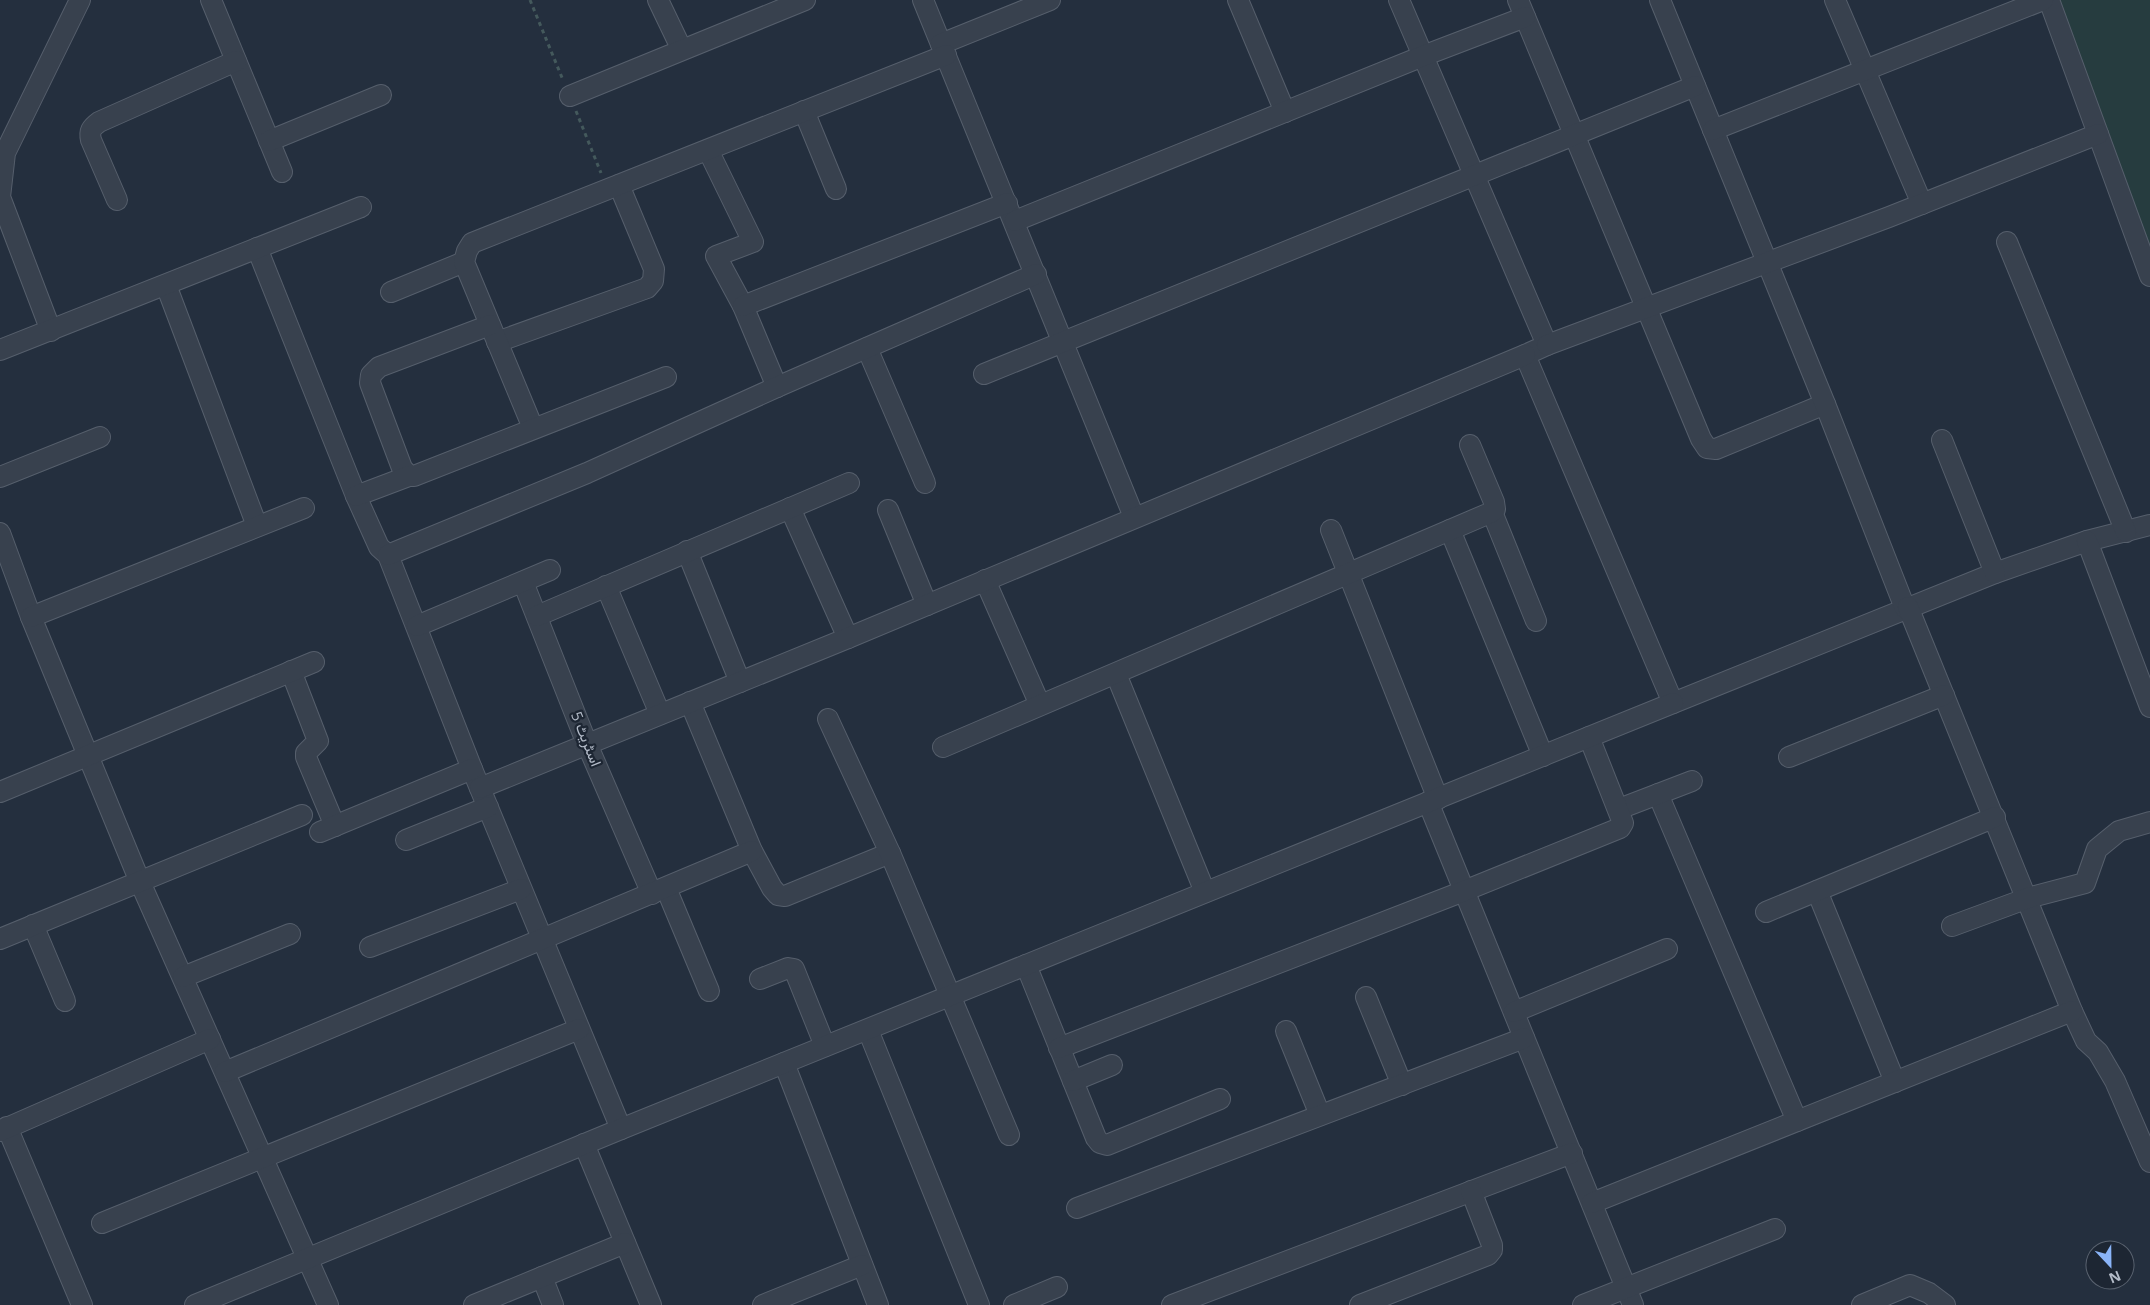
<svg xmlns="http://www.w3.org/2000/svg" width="2150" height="1305" viewBox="0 0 2150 1305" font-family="'Open Sans',Vazirmatn,sans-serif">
  <rect width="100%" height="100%" fill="#242f3e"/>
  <path fill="#263c3f" d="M 2059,0 L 2150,0 L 2150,251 Z"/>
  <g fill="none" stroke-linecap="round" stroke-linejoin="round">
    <g stroke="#565f6c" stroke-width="22">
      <g id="minor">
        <path d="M 211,0 L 282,172"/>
        <path d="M 658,0 L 681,48"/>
        <path d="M 923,0 L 1134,517"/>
        <path d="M 1238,0 L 1285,112"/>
        <path d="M 1399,0 L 1547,345 L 1525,355 L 1673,703 L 1995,573 L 2087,541 L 2150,525"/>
        <path d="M 1518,0 L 1701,439 L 1707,448 L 1716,449 L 1825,404"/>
        <path d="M 1660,0 L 1825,404 L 1905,608"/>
        <path d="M 1835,0 L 1922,204"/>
        <path d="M 2049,0 L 2150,276"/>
        <path d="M 941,44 L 1050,0"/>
        <path d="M 570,96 L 805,0"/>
        <path d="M 804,111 L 836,189"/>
        <path d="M 1713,130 L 2043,0"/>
        <path d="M 269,141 L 381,95"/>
        <path d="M 708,150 L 753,242 L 716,256 L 743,306 L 777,387"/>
        <path d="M 117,200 L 91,140 C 89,131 91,128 99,122 L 236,61"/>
        <path d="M 1015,221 L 1423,56 L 1525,17"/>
        <path d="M 2007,242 L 2126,532"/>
        <path d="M 257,248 L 356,496 L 379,547 L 388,555 L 472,769 L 621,1129"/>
        <path d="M 166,285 L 257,526"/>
        <path d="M 391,292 L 464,262"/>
        <path d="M 743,306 L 1007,203"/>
        <path d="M 51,331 L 0,197 L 5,153 L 80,0"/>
        <path d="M 497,342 L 647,288 L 653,281 L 654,269 L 619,185"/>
        <path d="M 1547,345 L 1889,217 L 2098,134"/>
        <path d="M 867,348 L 925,483"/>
        <path d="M 0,350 L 361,207"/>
        <path d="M 984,374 L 1695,86"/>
        <path d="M 533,428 L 464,262 L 467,251 L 472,243 L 946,55"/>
        <path d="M 1942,440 L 1995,573"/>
        <path d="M 409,476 L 402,468 L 370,383 L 371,375 L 379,367 L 490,325"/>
        <path d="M 0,477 L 100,437"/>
        <path d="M 356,496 L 409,476 L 414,476 L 666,377"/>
        <path d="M 790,508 L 848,638"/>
        <path d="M 888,510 L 927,605"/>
        <path d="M 1492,512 L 1536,621"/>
        <path d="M 1331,530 L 1438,799"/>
        <path d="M 1450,530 L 1543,756"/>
        <path d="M 0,533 L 31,617 L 140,882 L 328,1305"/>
        <path d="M 2087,541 L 2150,707"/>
        <path d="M 687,551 L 740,682"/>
        <path d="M 388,555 L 587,473 L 777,387 L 1036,274"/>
        <path d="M 985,580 L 1040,705"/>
        <path d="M 523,582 L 587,744 L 652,894"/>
        <path d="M 606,586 L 660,714"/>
        <path d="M 1908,607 L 2072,1011 L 2086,1041 L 2098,1052 L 2115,1081 L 2150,1162"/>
        <path d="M 537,616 L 849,483"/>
        <path d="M 31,617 L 304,508"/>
        <path d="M 417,626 L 550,570"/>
        <path d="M 291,671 L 318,741 L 306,753 L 306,757 L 335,826"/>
        <path d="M 1116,674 L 1205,892"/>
        <path d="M 690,702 L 752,851 L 772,888 L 778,895 L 785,896 L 890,853"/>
        <path d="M 828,719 L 890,853 L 1009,1135"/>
        <path d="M 943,747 L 1492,512 L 1495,509 L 1494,502 L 1470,445"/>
        <path d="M 1789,757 L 1944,695"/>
        <path d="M 480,788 L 848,638 L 1525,355"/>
        <path d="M 0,792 L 314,662"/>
        <path d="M 1658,794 L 1797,1121"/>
        <path d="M 1428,802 L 1633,1305"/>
        <path d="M 1619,809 L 1692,781"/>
        <path d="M 320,832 L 472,769"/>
        <path d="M 406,840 L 488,807"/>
        <path d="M 666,888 L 709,991"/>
        <path d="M 1817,891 L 1895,1082"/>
        <path d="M 1766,912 L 1995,817"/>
        <path d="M 33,925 L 65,1001"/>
        <path d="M 1952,926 L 2028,898 L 2085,883 L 2097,849 L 2119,831 L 2150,822"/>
        <path d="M 0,939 L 302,815"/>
        <path d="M 370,947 L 521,889"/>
        <path d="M 1026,965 L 1096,1138 L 1100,1143 L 1107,1145 L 1220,1099"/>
        <path d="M 183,977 L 290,934"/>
        <path d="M 760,979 L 788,968 L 794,969 L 825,1046"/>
        <path d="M 1366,997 L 1402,1085"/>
        <path d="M 1514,1012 L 1667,949"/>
        <path d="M 868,1030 L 979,1305"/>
        <path d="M 1286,1031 L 1320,1115"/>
        <path d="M 1059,1048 L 1464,891 L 1620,828 L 1623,823 L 1589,737"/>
        <path d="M 784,1063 L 878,1305"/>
        <path d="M 225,1072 L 752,851"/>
        <path d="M 1073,1081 L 1112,1065"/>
        <path d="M 7,1127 L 82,1305"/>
        <path d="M 0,1131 L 210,1039"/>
        <path d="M 584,1144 L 651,1305"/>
        <path d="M 1592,1203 L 2072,1011"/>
        <path d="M 1077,1208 L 1524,1038"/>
        <path d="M 102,1223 L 579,1029"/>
        <path d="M 542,1277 L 553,1305"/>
        <path d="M 195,1305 L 621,1129 L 1673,703"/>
        <path d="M 474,1305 L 625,1243"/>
        <path d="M 763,1305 L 862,1265"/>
        <path d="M 1014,1305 L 1057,1287"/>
        <path d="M 1172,1305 L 1572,1153"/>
        <path d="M 1360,1305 L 1488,1255 L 1492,1250 L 1492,1245 L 1471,1191"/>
        <path d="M 1583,1305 L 1775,1229"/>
        <path d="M 1862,1305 L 1910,1285 L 1929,1293 L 1945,1305"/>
      </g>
    </g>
    <g stroke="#44595c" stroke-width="3" stroke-dasharray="4 4" stroke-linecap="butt">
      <path d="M 530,0 L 563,80"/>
      <path d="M 576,111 L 601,173"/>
    </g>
    <use href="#minor" stroke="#38414e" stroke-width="20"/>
  </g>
  <g text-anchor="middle" stroke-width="4.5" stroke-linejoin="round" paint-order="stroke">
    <g font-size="15" fill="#b4bcc9" stroke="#1d2633">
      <text transform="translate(586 739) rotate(68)" y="5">اسٹریٹ 5</text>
    </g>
  </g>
  <g transform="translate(2110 1265) rotate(158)"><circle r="24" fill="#1d2633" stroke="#59626f"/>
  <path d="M0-4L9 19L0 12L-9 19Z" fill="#8ab4f8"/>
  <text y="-8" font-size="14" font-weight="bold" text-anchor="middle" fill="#b4bcc9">N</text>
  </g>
</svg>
